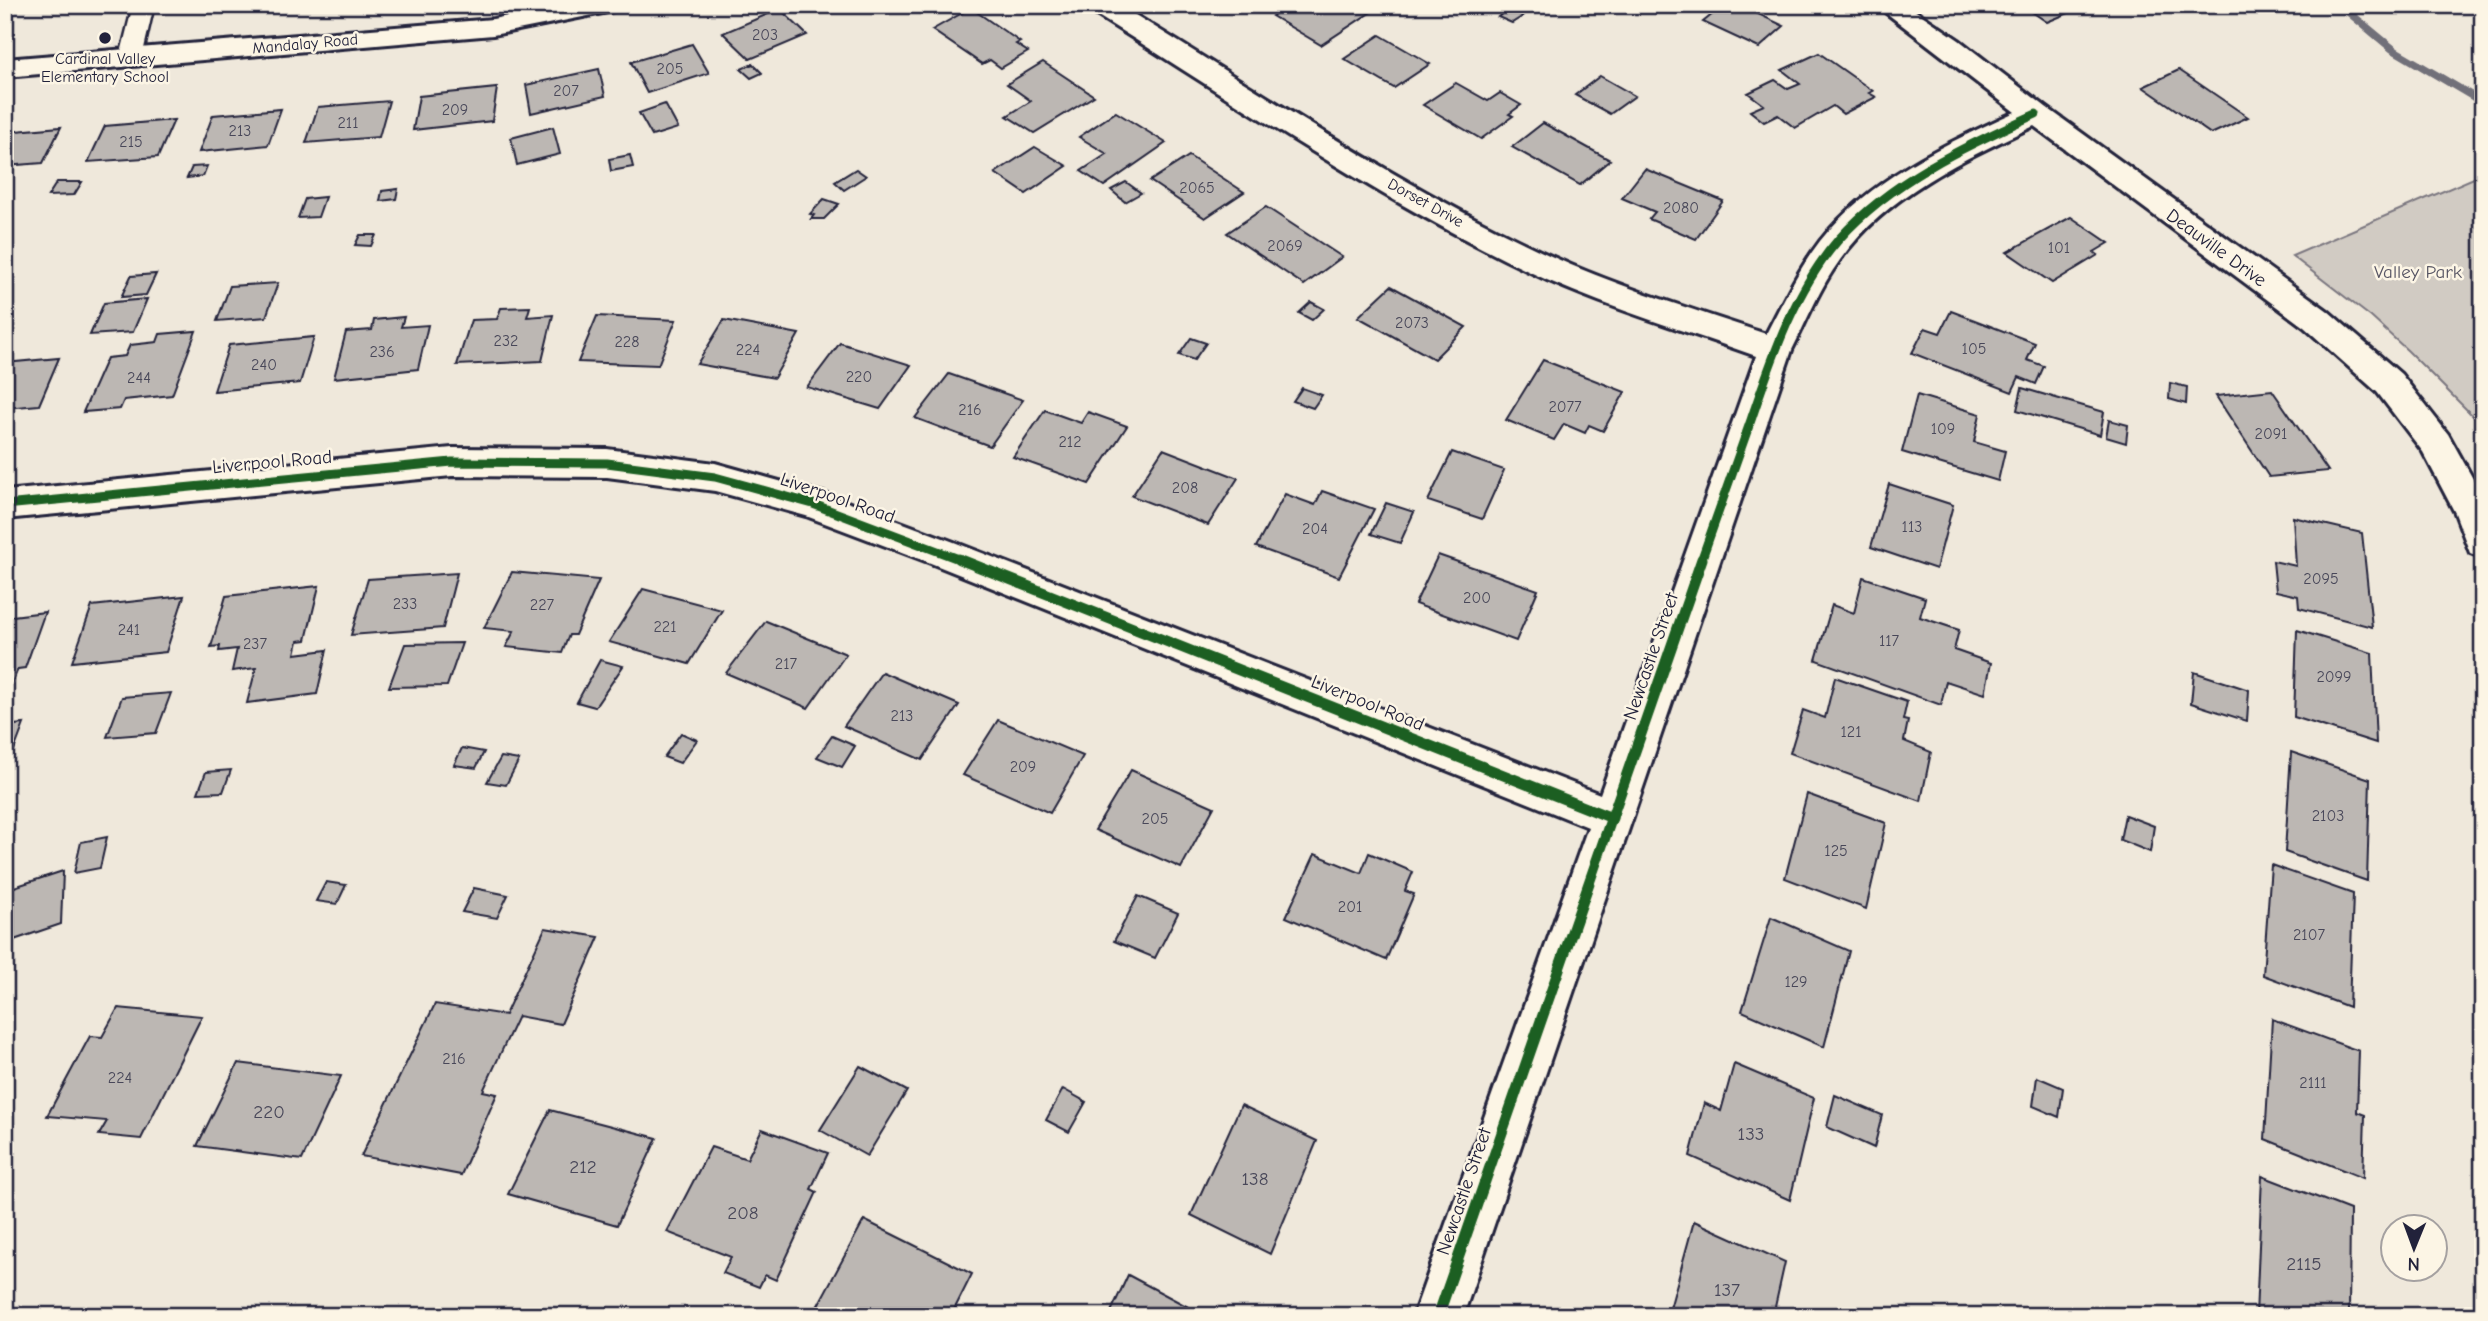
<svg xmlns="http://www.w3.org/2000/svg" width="2488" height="1321" viewBox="0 0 2488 1321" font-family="'Comic Neue',sans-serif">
  <rect width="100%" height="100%" fill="#efe8db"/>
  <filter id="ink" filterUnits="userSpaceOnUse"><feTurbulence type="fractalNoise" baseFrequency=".0143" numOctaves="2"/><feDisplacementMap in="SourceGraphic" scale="14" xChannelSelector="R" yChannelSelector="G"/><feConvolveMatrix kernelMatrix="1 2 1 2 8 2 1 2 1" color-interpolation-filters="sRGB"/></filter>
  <g filter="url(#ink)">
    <path fill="#d1cbc3" stroke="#7a767f" stroke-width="2" d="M 2483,174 L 2483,426 L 2408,351 L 2371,317 L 2292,256 Z"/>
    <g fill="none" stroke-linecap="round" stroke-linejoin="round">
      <path fill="#716f79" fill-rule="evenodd" d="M 2334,5 L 2346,5 L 2398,48 L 2483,98 L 2483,107 L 2390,52 Z"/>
    </g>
    <g fill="#bcb7b3" stroke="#22223b" stroke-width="2">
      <path d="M 1289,5 L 1371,5 L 1377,8 L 1321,45 L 1272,16 Z"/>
      <path d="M 1724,5 L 1739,5 L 1784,26 L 1759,48 L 1703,22 Z"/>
      <path d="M 2022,5 L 2080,5 L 2083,7 L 2047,22 Z"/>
      <path d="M 2373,5 L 2452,5 L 2380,12 Z"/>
      <path d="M 971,8 L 1020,42 L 1016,44 L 1028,52 L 1001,68 L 990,60 L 982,64 L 932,30 Z"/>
      <path d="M 780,9 L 807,35 L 750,59 L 723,33 Z"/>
      <path d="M 1508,9 L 1523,16 L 1512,23 L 1498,17 Z"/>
      <path d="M 1380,35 L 1430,64 L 1394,88 L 1344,59 Z"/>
      <path d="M 692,44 L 709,73 L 647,93 L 631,62 Z"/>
      <path d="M 1819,53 L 1873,91 L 1869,93 L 1876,97 L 1843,114 L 1833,106 L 1795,128 L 1778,115 L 1764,122 L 1750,111 L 1764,105 L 1748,93 L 1775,80 L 1788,89 L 1800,84 L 1782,70 Z"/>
      <path d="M 1043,62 L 1094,96 L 1034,133 L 1007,116 L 1031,101 L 1007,84 Z"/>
      <path d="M 753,64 L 762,73 L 751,78 L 741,69 Z"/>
      <path d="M 599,69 L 605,96 L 531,113 L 526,85 Z"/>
      <path d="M 2179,70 L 2248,117 L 2211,134 L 2143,87 Z"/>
      <path d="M 1600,76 L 1635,96 L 1610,114 L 1575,95 Z"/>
      <path d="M 1456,83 L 1488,101 L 1500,93 L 1521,105 L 1509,114 L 1513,116 L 1481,139 L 1423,105 Z"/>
      <path d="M 497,88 L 492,121 L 413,130 L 419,96 Z"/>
      <path d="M 389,101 L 379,137 L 306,143 L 318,107 Z"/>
      <path d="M 665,104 L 678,128 L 652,136 L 639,113 Z"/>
      <path d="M 281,109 L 268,145 L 199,152 L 213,115 Z"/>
      <path d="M 1116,112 L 1166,143 L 1104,186 L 1081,171 L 1107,154 L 1079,137 Z"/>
      <path d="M 174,120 L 158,157 L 88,162 L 105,126 Z"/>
      <path d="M 1543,123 L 1610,160 L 1580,185 L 1512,147 Z"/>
      <path d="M 61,127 L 43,163 L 5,166 L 5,132 Z"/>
      <path d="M 553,127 L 560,154 L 517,165 L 511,138 Z"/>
      <path d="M 1035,147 L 1067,166 L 1026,194 L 995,173 Z"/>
      <path d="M 630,155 L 633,167 L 611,171 L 609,159 Z"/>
      <path d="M 1189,156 L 1244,192 L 1205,218 L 1150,181 Z"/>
      <path d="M 207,166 L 203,176 L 187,178 L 192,167 Z"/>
      <path d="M 856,169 L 866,176 L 844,190 L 835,182 Z"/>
      <path d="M 1645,169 L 1723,201 L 1696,239 L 1649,219 L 1655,212 L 1622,198 Z"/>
      <path d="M 57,182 L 82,182 L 74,195 L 48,196 Z"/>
      <path d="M 1126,182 L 1141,193 L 1125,202 L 1111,190 Z"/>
      <path d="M 398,189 L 396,199 L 380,201 L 382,191 Z"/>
      <path d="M 325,197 L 318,217 L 298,218 L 305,199 Z"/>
      <path d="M 824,199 L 839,204 L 824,219 L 811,219 L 814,215 L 810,214 Z"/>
      <path d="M 1266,207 L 1342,257 L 1304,285 L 1227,233 Z"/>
      <path d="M 2071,217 L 2109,243 L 2094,252 L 2098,255 L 2052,283 L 2007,252 Z"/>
      <path d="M 360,235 L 376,235 L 371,246 L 355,245 Z"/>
      <path d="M 156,274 L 146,295 L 121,297 L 131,276 Z"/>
      <path d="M 278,283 L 266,317 L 217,321 L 230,286 Z"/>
      <path d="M 1391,286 L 1466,327 L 1434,359 L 1358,317 Z"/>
      <path d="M 147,299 L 133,332 L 90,335 L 104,303 Z"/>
      <path d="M 1311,302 L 1324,309 L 1312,320 L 1299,313 Z"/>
      <path d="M 530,307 L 527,317 L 553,315 L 542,361 L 457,365 L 471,320 L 497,319 L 501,308 Z"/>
      <path d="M 1951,311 L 2035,343 L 2027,360 L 2044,366 L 2036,384 L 2019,377 L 2012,392 L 1912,353 L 1925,328 L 1940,333 Z"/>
      <path d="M 597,316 L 676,320 L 658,365 L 578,362 Z"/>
      <path d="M 404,317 L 401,327 L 428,325 L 418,369 L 334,378 L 346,332 L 372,330 L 374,320 Z"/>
      <path d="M 724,320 L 799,334 L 774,378 L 697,364 Z"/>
      <path d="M 196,331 L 172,395 L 124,400 L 120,409 L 83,412 L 107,358 L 125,356 L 130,345 L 157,342 L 160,334 Z"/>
      <path d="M 314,337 L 300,383 L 214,391 L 229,345 Z"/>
      <path d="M 1191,338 L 1206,343 L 1194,360 L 1179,355 Z"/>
      <path d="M 840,343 L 911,365 L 880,409 L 807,387 Z"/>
      <path d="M 59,358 L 39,405 L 5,408 L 5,363 Z"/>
      <path d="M 1543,360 L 1625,392 L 1603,431 L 1589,425 L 1585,433 L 1564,424 L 1554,440 L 1506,420 Z"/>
      <path d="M 949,374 L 1023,400 L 990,446 L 915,418 Z"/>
      <path d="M 2170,383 L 2187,387 L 2186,404 L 2169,399 Z"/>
      <path d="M 1302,388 L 1322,395 L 1313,408 L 1293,401 Z"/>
      <path d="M 2022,388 L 2104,412 L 2100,435 L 2017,410 Z"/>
      <path d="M 2272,390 L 2328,471 L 2269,477 L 2216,396 Z"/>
      <path d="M 1917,395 L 1980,414 L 1974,442 L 2005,451 L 1998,481 L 1902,452 Z"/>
      <path d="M 1045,410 L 1081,423 L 1088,412 L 1127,426 L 1089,484 L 1013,457 Z"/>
      <path d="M 2109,420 L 2128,425 L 2126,443 L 2106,437 Z"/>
      <path d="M 1163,449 L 1238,478 L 1208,525 L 1132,496 Z"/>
      <path d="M 1452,452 L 1504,470 L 1482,519 L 1428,501 Z"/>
      <path d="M 1889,484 L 1953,505 L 1936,569 L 1871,547 Z"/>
      <path d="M 1322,491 L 1374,509 L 1339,577 L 1256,547 L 1285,494 L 1315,505 Z"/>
      <path d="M 1386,503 L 1414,512 L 1400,543 L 1371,534 Z"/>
      <path d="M 2293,517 L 2362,533 L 2372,627 L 2299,608 L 2298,596 L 2276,591 L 2273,561 L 2296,566 Z"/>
      <path d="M 1438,555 L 1538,590 L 1516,641 L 1415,604 Z"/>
      <path d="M 512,572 L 599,580 L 575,635 L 569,635 L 562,653 L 506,647 L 514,631 L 484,628 Z"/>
      <path d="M 457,573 L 443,628 L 351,635 L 368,579 Z"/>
      <path d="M 1863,577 L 1925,598 L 1920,617 L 1959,630 L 1954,650 L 1991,663 L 1985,694 L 1946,681 L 1941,705 L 1816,660 L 1832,605 L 1854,613 Z"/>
      <path d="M 319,586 L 306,640 L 298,641 L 295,654 L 327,650 L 317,694 L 247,703 L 256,668 L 232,671 L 237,649 L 219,651 L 220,646 L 211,647 L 226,596 Z"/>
      <path d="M 643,589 L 722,610 L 689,664 L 609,642 Z"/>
      <path d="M 184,596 L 166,652 L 72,662 L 92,606 Z"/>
      <path d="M 45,612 L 25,668 L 18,669 L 5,699 L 5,617 Z"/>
      <path d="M 766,621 L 846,654 L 808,708 L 726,673 Z"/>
      <path d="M 2297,630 L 2372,653 L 2376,743 L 2294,717 Z"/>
      <path d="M 462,643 L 447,686 L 389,687 L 405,644 Z"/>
      <path d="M 600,660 L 623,666 L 595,707 L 577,702 Z"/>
      <path d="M 882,672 L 959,705 L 922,760 L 844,726 Z"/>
      <path d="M 2194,672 L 2249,690 L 2247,721 L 2191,703 Z"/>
      <path d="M 1835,677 L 1907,702 L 1903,720 L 1908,721 L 1904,741 L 1931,752 L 1921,801 L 1790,753 L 1803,710 L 1825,718 Z"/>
      <path d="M 171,693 L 156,733 L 107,737 L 122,697 Z"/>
      <path d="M 998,720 L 1083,756 L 1050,813 L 963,775 Z"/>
      <path d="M 24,724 L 5,774 L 5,726 Z"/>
      <path d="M 681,733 L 697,740 L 680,763 L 664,757 Z"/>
      <path d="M 832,736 L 855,746 L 842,767 L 817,757 Z"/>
      <path d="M 462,748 L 484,752 L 476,768 L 454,765 Z"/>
      <path d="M 2291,752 L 2370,779 L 2367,881 L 2285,852 Z"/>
      <path d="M 501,757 L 519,760 L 506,785 L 487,782 Z"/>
      <path d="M 231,770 L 223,792 L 198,793 L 206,772 Z"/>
      <path d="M 1131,770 L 1214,807 L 1181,868 L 1095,830 Z"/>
      <path d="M 1807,794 L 1886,823 L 1866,909 L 1785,878 Z"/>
      <path d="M 2125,815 L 2154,826 L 2150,852 L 2120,840 Z"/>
      <path d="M 107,837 L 100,868 L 74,873 L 81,842 Z"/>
      <path d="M 1369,853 L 1413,872 L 1405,891 L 1414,894 L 1386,960 L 1286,917 L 1315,854 L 1361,873 Z"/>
      <path d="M 2271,865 L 2353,894 L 2349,1007 L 2263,975 Z"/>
      <path d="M 63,871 L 61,924 L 5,943 L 5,890 Z"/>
      <path d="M 326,882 L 346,885 L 337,904 L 316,901 Z"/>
      <path d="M 474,888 L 508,895 L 497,918 L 462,912 Z"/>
      <path d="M 1138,896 L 1178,913 L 1155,958 L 1114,941 Z"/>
      <path d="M 1771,917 L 1849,951 L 1824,1047 L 1742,1011 Z"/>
      <path d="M 545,928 L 599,937 L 561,1024 L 518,1016 L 483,1091 L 497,1094 L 461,1175 L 361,1156 L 435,1004 L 505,1015 Z"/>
      <path d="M 118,1008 L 202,1016 L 141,1139 L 99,1135 L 107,1121 L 47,1116 L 90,1036 L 102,1037 Z"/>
      <path d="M 2272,1019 L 2359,1051 L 2357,1112 L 2365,1115 L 2363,1178 L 2265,1139 Z"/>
      <path d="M 238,1063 L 341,1076 L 302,1160 L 197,1146 Z"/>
      <path d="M 1734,1064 L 1814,1098 L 1790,1200 L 1690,1156 L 1704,1103 L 1721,1111 Z"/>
      <path d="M 860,1066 L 907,1091 L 867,1156 L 820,1130 Z"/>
      <path d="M 2037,1077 L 2063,1088 L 2059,1117 L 2033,1106 Z"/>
      <path d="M 1063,1089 L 1086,1102 L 1069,1132 L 1046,1120 Z"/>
      <path d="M 1835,1095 L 1882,1115 L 1874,1148 L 1827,1127 Z"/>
      <path d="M 1241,1105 L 1317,1141 L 1270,1254 L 1191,1215 Z"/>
      <path d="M 550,1110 L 657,1138 L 617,1225 L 508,1194 Z"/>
      <path d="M 762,1129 L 828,1153 L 811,1189 L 817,1192 L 776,1280 L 765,1275 L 759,1287 L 723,1273 L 731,1257 L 667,1232 L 711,1147 L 747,1159 Z"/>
      <path d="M 2262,1176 L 2350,1210 L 2349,1316 L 2256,1316 Z"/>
      <path d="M 864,1220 L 972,1274 L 951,1316 L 834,1316 L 817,1307 Z"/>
      <path d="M 1694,1221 L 1785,1262 L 1773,1316 L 1668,1316 Z"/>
      <path d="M 1128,1275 L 1192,1309 L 1189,1316 L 1109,1316 Z"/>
    </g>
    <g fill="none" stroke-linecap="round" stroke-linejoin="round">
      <g stroke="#22223b" stroke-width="5">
        <path id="service" d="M 133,5 L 154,5 L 142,57 L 139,62 L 123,62 L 120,57 Z"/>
      </g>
      <g stroke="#22223b" stroke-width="6">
        <g id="minor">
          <path d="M 561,5 L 616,5 L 613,11 L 493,35 L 5,77 L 5,59 L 493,19 Z"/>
          <path d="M 1087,5 L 1119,5 C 1265,94 1415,196 1571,265 C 1635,292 1701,312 1766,334 C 1782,303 1798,270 1820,241 C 1869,179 1945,144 2015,112 L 1876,5 L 1907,5 L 1959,40 L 2046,107 L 2328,311 L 2401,374 L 2448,434 L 2483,497 L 2483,558 L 2470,553 L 2455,513 L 2423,452 L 2377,392 L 2304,327 L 2034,126 C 1964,159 1886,195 1840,260 C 1820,287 1807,320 1792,350 L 1463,1316 L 1413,1316 L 1588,827 L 928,562 L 806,516 L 715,491 L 607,477 L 452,476 L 5,519 L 5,491 L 452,448 L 607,449 L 715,463 L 826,494 L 954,542 L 1600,794 L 1756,356 C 1686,331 1615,310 1547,280 C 1387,206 1239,104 1090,11 Z"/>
        </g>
      </g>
      <use href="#service" fill="#fcf5e5" fill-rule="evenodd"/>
      <use href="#minor" fill="#fcf5e5" fill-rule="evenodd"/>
      <g stroke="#fcf5e5" stroke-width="12">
        <g id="cycleway-far1">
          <path d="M 5,505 L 452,462 L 607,463 L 715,477 L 813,504 L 964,561"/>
          <path d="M 1701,561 C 1718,514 1734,467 1751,420 C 1772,358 1795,289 1839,239 C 1892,180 1965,146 2036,114"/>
        </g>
      </g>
      <g stroke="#fcf5e5" stroke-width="16">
        <g id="cycleway">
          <path d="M 959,559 L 1612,818"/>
          <path d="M 1438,1316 L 1702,559"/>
        </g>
      </g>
      <use href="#cycleway-far1" stroke="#1b5e20" stroke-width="9"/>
      <use href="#cycleway" stroke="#1b5e20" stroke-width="11"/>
    </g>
  </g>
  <circle fill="#22223b" stroke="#fcf5e5" stroke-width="2.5" cx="105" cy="38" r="7"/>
  <g text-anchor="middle" stroke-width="5" stroke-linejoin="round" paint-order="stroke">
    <g font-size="16" fill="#484759">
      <text x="765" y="40">203</text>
      <text x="670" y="74">205</text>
      <text x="566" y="96">207</text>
      <text x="455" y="115">209</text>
      <text x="348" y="128">211</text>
      <text x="240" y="136">213</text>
      <text x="131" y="147">215</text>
      <text x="1197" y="193">2065</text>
      <text x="1681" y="213">2080</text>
      <text x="1285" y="251">2069</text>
      <text x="2059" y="253">101</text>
      <text x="1412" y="328">2073</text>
      <text x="506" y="346">232</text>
      <text x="627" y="347">228</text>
      <text x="1974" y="354">105</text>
      <text x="748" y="355">224</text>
      <text x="382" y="357">236</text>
      <text x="264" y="370">240</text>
      <text x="859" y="382">220</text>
      <text x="139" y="383">244</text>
      <text x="1565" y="412">2077</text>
      <text x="970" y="415">216</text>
      <text x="1943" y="434">109</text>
      <text x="2271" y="439">2091</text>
      <text x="1070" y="447">212</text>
      <text x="1185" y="493">208</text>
      <text x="1912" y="532">113</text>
      <text x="1315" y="534">204</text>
      <text x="2321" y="584">2095</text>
      <text x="1477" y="603">200</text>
      <text x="405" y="609">233</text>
      <text x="542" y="610">227</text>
      <text x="665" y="632">221</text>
      <text x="129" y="635">241</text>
      <text x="1889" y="646">117</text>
      <text x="255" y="649">237</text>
      <text x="786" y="669">217</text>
      <text x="2334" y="682">2099</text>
      <text x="902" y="721">213</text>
      <text x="1851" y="737">121</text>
      <text x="1023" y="772">209</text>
      <text x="2328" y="821">2103</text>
      <text x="1155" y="824">205</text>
      <text x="1836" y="856">125</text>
      <text x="1350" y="912">201</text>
      <text x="2309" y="940">2107</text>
      <text x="1796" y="987">129</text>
      <text x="454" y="1064">216</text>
      <text x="120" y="1083">224</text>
      <text x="2313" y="1088">2111</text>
    </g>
    <g font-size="16" fill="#22223b" stroke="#fcf5e5">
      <text transform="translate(305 43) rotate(-5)" y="6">Mandalay Road</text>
      <text transform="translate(1426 202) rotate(29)" y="6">Dorset Drive</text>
    </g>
    <g font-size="16" fill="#22223b" stroke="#fcf5e5">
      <text x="105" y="64">Cardinal Valley<tspan x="105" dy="18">Elementary School</tspan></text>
    </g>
    <g font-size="19" fill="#22223b" stroke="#fcf5e5">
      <text transform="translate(2217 247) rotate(36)" y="7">Deauville Drive</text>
      <text transform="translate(272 461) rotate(-5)" y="7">Liverpool Road</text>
      <text transform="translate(838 497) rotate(19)" y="7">Liverpool Road</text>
      <text transform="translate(1650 656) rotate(-71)" y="7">Newcastle Street</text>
      <text transform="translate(1368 702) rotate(22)" y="7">Liverpool Road</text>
      <text transform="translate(1463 1191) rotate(-71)" y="7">Newcastle Street</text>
    </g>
    <g font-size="19" fill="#575564" stroke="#fcf5e5">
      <text x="2418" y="278">Valley Park</text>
    </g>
    <g font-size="19" fill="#484759">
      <text x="269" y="1118">220</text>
      <text x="1751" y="1140">133</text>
      <text x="583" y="1173">212</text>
      <text x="1255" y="1185">138</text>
      <text x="743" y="1219">208</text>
      <text x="2304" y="1270">2115</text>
      <text x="1727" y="1296">137</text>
    </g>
  </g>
  <rect width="2488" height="1321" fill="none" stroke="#fcf5e5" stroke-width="28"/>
  <rect x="14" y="14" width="2460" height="1293" fill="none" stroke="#22223b" stroke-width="2.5" filter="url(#ink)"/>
  <g transform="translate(2414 1248) rotate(181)"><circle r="33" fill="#fcf5e5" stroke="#a5a1a1" stroke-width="2"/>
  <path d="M0-5L12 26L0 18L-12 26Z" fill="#22223b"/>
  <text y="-10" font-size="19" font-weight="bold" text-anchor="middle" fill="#22223b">N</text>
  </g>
</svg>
